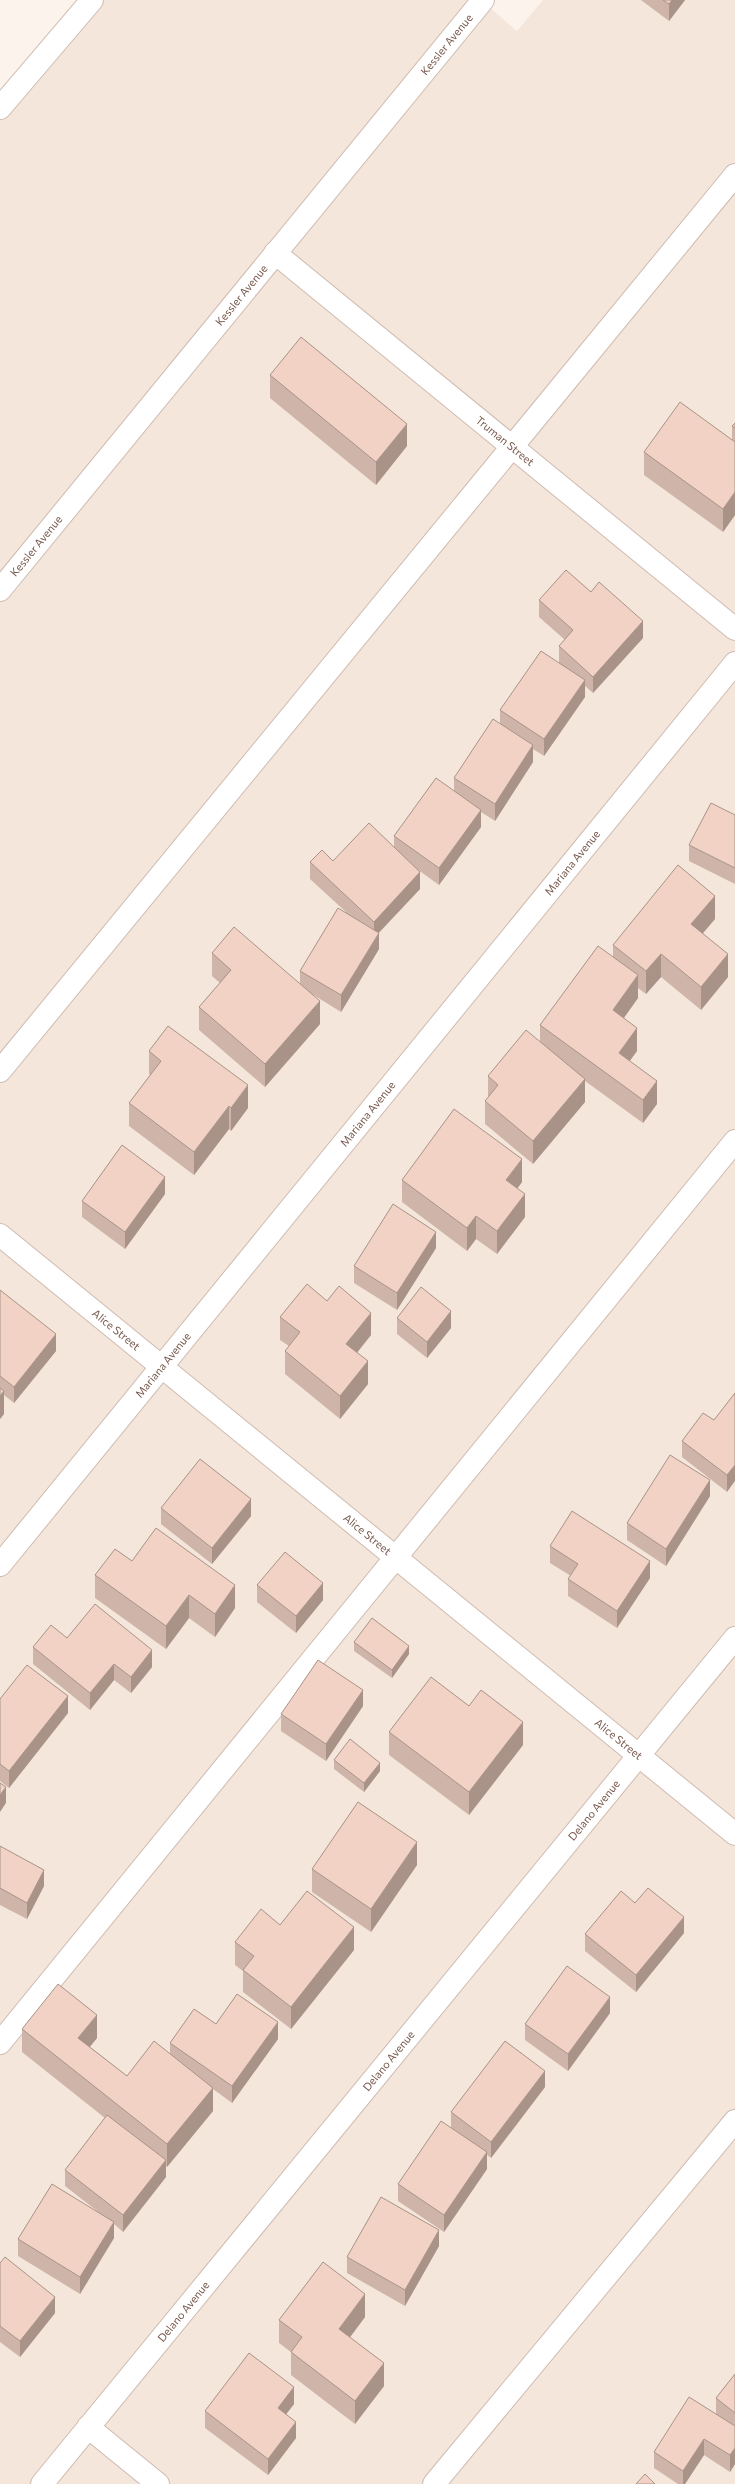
<svg xmlns="http://www.w3.org/2000/svg" width="735" height="2484" viewBox="0 0 735 2484" font-family="Commissioner,sans-serif">
  <rect width="100%" height="100%" fill="#fcf4ec"/>
  <path fill="#f4e6da" d="M 86,0 L 481,0 L 517,31 L 543,0 L 735,0 L 735,2484 L 0,2484 L 0,104 Z"/>
  <g fill="none" stroke-linecap="round" stroke-linejoin="round">
    <g stroke="#cfbbb1" stroke-width="24">
      <g id="minor">
        <path d="M 0,108 L 92,0"/>
        <path id="s1" d="M 275,253 L 735,629"/>
        <path id="s2" d="M 0,590 L 483,0"/>
        <path d="M 0,1071 L 735,175"/>
        <path id="s3" d="M 0,1235 L 735,1834"/>
        <path id="s4" d="M 0,1565 L 735,663"/>
        <path d="M 0,2043 L 735,1141"/>
        <path d="M 88,2427 L 158,2484"/>
        <path id="s5" d="M 42,2484 L 735,1638"/>
        <path d="M 434,2484 L 735,2121"/>
      </g>
    </g>
    <use href="#minor" stroke="#fff" stroke-width="22"/>
  </g>
  <g fill="#cfb5a9">
    <path d="M 641,0 L 685,0 L 669,21 Z"/>
    <path d="M 270,375 L 407,446 L 376,485 L 270,398 Z"/>
    <path d="M 735,423 L 735,515 L 723,532 L 644,475 L 644,452 L 732,440 L 732,426 Z"/>
    <path d="M 539,600 L 643,638 L 593,693 L 585,686 L 585,697 L 544,756 L 533,749 L 533,762 L 495,821 L 481,812 L 481,827 L 439,885 L 417,869 L 420,889 L 379,932 L 379,949 L 341,1012 L 312,994 L 320,1024 L 265,1087 L 199,1030 L 199,1007 L 220,983 L 212,976 L 212,953 L 300,984 L 300,971 L 346,912 L 310,879 L 310,862 L 333,861 L 394,847 L 394,836 L 454,791 L 454,778 L 500,724 L 500,710 L 559,663 L 559,646 L 565,640 L 539,617 Z"/>
    <path d="M 735,815 L 735,884 L 689,861 L 689,845 Z"/>
    <path d="M 715,919 L 703,933 L 728,977 L 701,1010 L 661,977 L 646,994 L 638,988 L 638,998 L 624,1018 L 637,1051 L 630,1061 L 657,1104 L 643,1123 L 585,1081 L 585,1102 L 533,1164 L 485,1124 L 485,1101 L 488,1098 L 488,1076 L 540,1042 L 540,1025 L 613,957 L 613,945 Z"/>
    <path d="M 149,1051 L 248,1108 L 231,1131 L 229,1129 L 194,1175 L 129,1126 L 129,1103 L 150,1075 L 149,1074 Z"/>
    <path d="M 402,1180 L 522,1182 L 517,1189 L 525,1217 L 497,1254 L 476,1239 L 467,1251 L 402,1202 Z"/>
    <path d="M 165,1194 L 125,1249 L 82,1217 L 82,1201 Z"/>
    <path d="M 436,1248 L 397,1310 L 354,1283 L 354,1266 Z"/>
    <path d="M 0,1290 L 56,1351 L 14,1403 L 4,1395 L 4,1414 L 0,1419 Z"/>
    <path d="M 280,1317 L 371,1335 L 357,1353 L 368,1384 L 340,1419 L 285,1374 L 285,1351 L 289,1346 L 280,1340 Z"/>
    <path d="M 397,1318 L 451,1328 L 427,1358 L 397,1334 Z"/>
    <path d="M 735,1393 L 727,1492 L 682,1457 L 682,1441 L 714,1420 Z"/>
    <path d="M 710,1496 L 666,1566 L 627,1540 L 627,1523 Z"/>
    <path d="M 161,1508 L 251,1516 L 212,1564 L 161,1524 Z"/>
    <path d="M 550,1546 L 650,1578 L 617,1628 L 568,1596 L 568,1579 L 571,1576 L 550,1563 Z"/>
    <path d="M 132,1561 L 235,1608 L 215,1637 L 189,1618 L 166,1649 L 95,1598 L 95,1575 Z"/>
    <path d="M 257,1585 L 323,1600 L 296,1633 L 257,1602 Z"/>
    <path d="M 354,1642 L 409,1654 L 392,1678 L 354,1651 Z"/>
    <path d="M 33,1647 L 152,1667 L 131,1693 L 114,1680 L 90,1710 L 33,1664 Z"/>
    <path d="M 0,1699 L 68,1713 L 9,1788 L 0,1781 Z"/>
    <path d="M 363,1706 L 326,1761 L 281,1731 L 281,1714 Z"/>
    <path d="M 469,1706 L 523,1745 L 469,1815 L 389,1755 L 389,1732 Z"/>
    <path d="M 334,1760 L 380,1771 L 364,1792 L 334,1769 Z"/>
    <path d="M 0,1846 L 44,1886 L 27,1919 L 0,1905 Z"/>
    <path d="M 417,1865 L 371,1932 L 312,1892 L 312,1869 Z"/>
    <path d="M 635,1903 L 684,1933 L 636,1992 L 585,1951 L 585,1934 Z"/>
    <path d="M 280,1925 L 354,1950 L 291,2029 L 243,1992 L 243,1971 L 235,1965 L 235,1942 Z"/>
    <path d="M 610,2013 L 568,2071 L 525,2040 L 525,2024 Z"/>
    <path d="M 216,2024 L 278,2039 L 232,2103 L 213,2089 L 213,2111 L 167,2167 L 166,2166 L 166,2177 L 123,2232 L 114,2224 L 114,2238 L 80,2294 L 18,2256 L 18,2239 L 97,2211 L 65,2186 L 65,2170 L 105,2118 L 22,2052 L 22,2029 L 97,2038 L 90,2047 L 127,2076 L 170,2054 L 170,2043 Z"/>
    <path d="M 545,2087 L 491,2158 L 487,2155 L 487,2169 L 444,2232 L 398,2201 L 398,2184 L 451,2128 L 451,2112 Z"/>
    <path d="M 439,2246 L 405,2306 L 347,2273 L 347,2257 Z"/>
    <path d="M 0,2263 L 55,2313 L 20,2357 L 0,2342 Z"/>
    <path d="M 365,2317 L 350,2337 L 384,2386 L 355,2424 L 291,2375 L 291,2352 L 279,2343 L 279,2320 Z"/>
    <path d="M 735,2374 L 735,2464 L 730,2472 L 704,2455 L 685,2484 L 678,2484 L 654,2468 L 654,2452 L 716,2414 L 716,2398 Z"/>
    <path d="M 294,2404 L 286,2414 L 296,2438 L 268,2475 L 205,2428 L 205,2411 Z"/>
  </g>
  <g fill="#a99389">
    <path d="M 672,0 L 685,0 L 669,21 L 669,4 Z"/>
    <path d="M 407,424 L 407,446 L 376,485 L 376,462 Z"/>
    <path d="M 735,492 L 735,515 L 723,532 L 723,509 Z"/>
    <path d="M 643,621 L 643,638 L 593,693 L 593,677 Z"/>
    <path d="M 585,680 L 585,697 L 544,756 L 544,739 Z"/>
    <path d="M 533,745 L 533,762 L 495,821 L 495,804 Z"/>
    <path d="M 481,810 L 481,827 L 439,885 L 439,868 Z"/>
    <path d="M 420,872 L 420,889 L 374,938 L 374,922 Z"/>
    <path d="M 715,896 L 715,919 L 691,947 L 691,924 Z"/>
    <path d="M 379,933 L 379,949 L 341,1012 L 341,995 Z"/>
    <path d="M 661,954 L 661,977 L 646,994 L 646,971 Z"/>
    <path d="M 728,954 L 728,977 L 701,1010 L 701,987 Z"/>
    <path d="M 638,975 L 638,998 L 613,1033 L 613,1010 Z"/>
    <path d="M 320,1001 L 320,1024 L 265,1087 L 265,1064 Z"/>
    <path d="M 637,1028 L 637,1051 L 619,1075 L 619,1053 Z"/>
    <path d="M 585,1079 L 585,1102 L 533,1164 L 533,1141 Z"/>
    <path d="M 657,1081 L 657,1104 L 643,1123 L 643,1100 Z"/>
    <path d="M 248,1085 L 248,1108 L 231,1131 L 231,1108 Z"/>
    <path d="M 229,1106 L 229,1129 L 194,1175 L 194,1152 Z"/>
    <path d="M 522,1159 L 522,1182 L 506,1203 L 506,1180 Z"/>
    <path d="M 165,1177 L 165,1194 L 125,1249 L 125,1232 Z"/>
    <path d="M 525,1194 L 525,1217 L 497,1254 L 497,1231 Z"/>
    <path d="M 476,1216 L 476,1239 L 467,1251 L 467,1228 Z"/>
    <path d="M 436,1232 L 436,1248 L 397,1310 L 397,1293 Z"/>
    <path d="M 451,1311 L 451,1328 L 427,1358 L 427,1342 Z"/>
    <path d="M 371,1313 L 371,1335 L 346,1366 L 346,1344 Z"/>
    <path d="M 56,1334 L 56,1351 L 14,1403 L 14,1387 Z"/>
    <path d="M 368,1361 L 368,1384 L 340,1419 L 340,1396 Z"/>
    <path d="M 4,1391 L 4,1414 L 0,1419 L 0,1396 Z"/>
    <path d="M 735,1465 L 735,1481 L 727,1492 L 727,1475 Z"/>
    <path d="M 710,1480 L 710,1496 L 666,1566 L 666,1549 Z"/>
    <path d="M 251,1499 L 251,1516 L 212,1564 L 212,1548 Z"/>
    <path d="M 650,1561 L 650,1578 L 617,1628 L 617,1611 Z"/>
    <path d="M 323,1583 L 323,1600 L 296,1633 L 296,1616 Z"/>
    <path d="M 235,1585 L 235,1608 L 215,1637 L 215,1614 Z"/>
    <path d="M 189,1595 L 189,1618 L 166,1649 L 166,1626 Z"/>
    <path d="M 409,1646 L 409,1654 L 392,1678 L 392,1670 Z"/>
    <path d="M 152,1650 L 152,1667 L 131,1693 L 131,1677 Z"/>
    <path d="M 114,1664 L 114,1680 L 90,1710 L 90,1693 Z"/>
    <path d="M 363,1690 L 363,1706 L 326,1761 L 326,1744 Z"/>
    <path d="M 68,1696 L 68,1713 L 9,1788 L 9,1771 Z"/>
    <path d="M 523,1722 L 523,1745 L 469,1815 L 469,1792 Z"/>
    <path d="M 380,1763 L 380,1771 L 364,1792 L 364,1783 Z"/>
    <path d="M 6,1787 L 6,1803 L 0,1812 L 0,1795 Z"/>
    <path d="M 417,1842 L 417,1865 L 371,1932 L 371,1909 Z"/>
    <path d="M 44,1870 L 44,1886 L 27,1919 L 27,1903 Z"/>
    <path d="M 684,1917 L 684,1933 L 636,1992 L 636,1975 Z"/>
    <path d="M 354,1927 L 354,1950 L 291,2029 L 291,2007 Z"/>
    <path d="M 610,1997 L 610,2013 L 568,2071 L 568,2054 Z"/>
    <path d="M 97,2015 L 97,2038 L 78,2061 L 78,2038 Z"/>
    <path d="M 278,2022 L 278,2039 L 232,2103 L 232,2086 Z"/>
    <path d="M 545,2071 L 545,2087 L 491,2158 L 491,2142 Z"/>
    <path d="M 213,2088 L 213,2111 L 167,2167 L 167,2144 Z"/>
    <path d="M 487,2152 L 487,2169 L 444,2232 L 444,2215 Z"/>
    <path d="M 166,2160 L 166,2177 L 123,2232 L 123,2215 Z"/>
    <path d="M 114,2222 L 114,2238 L 80,2294 L 80,2277 Z"/>
    <path d="M 439,2230 L 439,2246 L 405,2306 L 405,2290 Z"/>
    <path d="M 365,2294 L 365,2317 L 339,2352 L 339,2329 Z"/>
    <path d="M 55,2297 L 55,2313 L 20,2357 L 20,2341 Z"/>
    <path d="M 384,2363 L 384,2386 L 355,2424 L 355,2401 Z"/>
    <path d="M 294,2387 L 294,2404 L 278,2425 L 278,2408 Z"/>
    <path d="M 296,2422 L 296,2438 L 268,2475 L 268,2459 Z"/>
    <path d="M 704,2439 L 704,2455 L 685,2484 L 683,2484 L 683,2471 Z"/>
    <path d="M 735,2448 L 735,2464 L 730,2472 L 730,2455 Z"/>
  </g>
  <g fill="#f1d2c4" stroke="#a99389">
    <path d="M 663,0 L 672,0 L 669,4 Z"/>
    <path d="M 301,337 L 407,424 L 376,462 L 270,375 Z"/>
    <path d="M 680,402 L 735,442 L 735,492 L 723,509 L 644,452 Z"/>
    <path d="M 735,423 L 735,428 L 732,426 Z"/>
    <path d="M 566,570 L 591,592 L 599,582 L 643,621 L 593,677 L 559,646 L 573,630 L 539,600 Z"/>
    <path d="M 541,651 L 585,680 L 544,739 L 500,710 Z"/>
    <path d="M 493,719 L 533,745 L 495,804 L 454,778 Z"/>
    <path d="M 436,778 L 481,810 L 439,868 L 394,836 Z"/>
    <path d="M 711,803 L 735,815 L 735,868 L 689,845 Z"/>
    <path d="M 369,823 L 420,872 L 374,922 L 310,862 L 322,850 L 333,861 Z"/>
    <path d="M 678,865 L 715,896 L 691,924 L 728,954 L 701,987 L 661,954 L 646,971 L 613,945 Z"/>
    <path d="M 338,908 L 379,933 L 341,995 L 300,971 Z"/>
    <path d="M 234,927 L 320,1001 L 265,1064 L 199,1007 L 231,970 L 212,953 Z"/>
    <path d="M 598,946 L 638,975 L 613,1010 L 637,1028 L 619,1053 L 657,1081 L 643,1100 L 540,1025 Z"/>
    <path d="M 168,1026 L 248,1085 L 231,1108 L 229,1106 L 194,1152 L 129,1103 L 161,1061 L 149,1051 Z"/>
    <path d="M 526,1030 L 585,1079 L 533,1141 L 485,1101 L 498,1085 L 488,1076 Z"/>
    <path d="M 454,1109 L 522,1159 L 506,1180 L 525,1194 L 497,1231 L 476,1216 L 467,1228 L 402,1180 Z"/>
    <path d="M 122,1145 L 165,1177 L 125,1232 L 82,1201 Z"/>
    <path d="M 393,1204 L 436,1232 L 397,1293 L 354,1266 Z"/>
    <path d="M 307,1284 L 327,1301 L 339,1286 L 371,1313 L 346,1344 L 368,1361 L 340,1396 L 285,1351 L 300,1332 L 280,1317 Z"/>
    <path d="M 421,1287 L 451,1311 L 427,1342 L 397,1318 Z"/>
    <path d="M 0,1290 L 56,1334 L 14,1387 L 0,1376 Z"/>
    <path d="M 0,1388 L 4,1391 L 0,1396 Z"/>
    <path d="M 735,1393 L 735,1465 L 727,1475 L 682,1441 L 703,1413 L 714,1420 Z"/>
    <path d="M 670,1455 L 710,1480 L 666,1549 L 627,1523 Z"/>
    <path d="M 200,1459 L 251,1499 L 212,1548 L 161,1508 Z"/>
    <path d="M 572,1511 L 650,1561 L 617,1611 L 568,1579 L 578,1564 L 550,1546 Z"/>
    <path d="M 156,1528 L 235,1585 L 215,1614 L 189,1595 L 166,1626 L 95,1575 L 115,1549 L 132,1561 Z"/>
    <path d="M 285,1552 L 323,1583 L 296,1616 L 257,1585 Z"/>
    <path d="M 95,1604 L 152,1650 L 131,1677 L 114,1664 L 90,1693 L 33,1647 L 51,1625 L 67,1638 Z"/>
    <path d="M 372,1618 L 409,1646 L 392,1670 L 354,1642 Z"/>
    <path d="M 318,1660 L 363,1690 L 326,1744 L 281,1714 Z"/>
    <path d="M 27,1665 L 68,1696 L 9,1771 L 0,1764 L 0,1699 Z"/>
    <path d="M 431,1677 L 469,1706 L 481,1690 L 523,1722 L 469,1792 L 389,1732 Z"/>
    <path d="M 350,1739 L 380,1763 L 364,1783 L 334,1760 Z"/>
    <path d="M 0,1783 L 6,1787 L 0,1795 Z"/>
    <path d="M 358,1802 L 417,1842 L 371,1909 L 312,1869 Z"/>
    <path d="M 0,1846 L 44,1870 L 27,1903 L 0,1888 Z"/>
    <path d="M 648,1888 L 684,1917 L 636,1975 L 585,1934 L 621,1891 L 635,1903 Z"/>
    <path d="M 307,1891 L 354,1927 L 291,2007 L 243,1970 L 254,1956 L 235,1942 L 261,1909 L 280,1925 Z"/>
    <path d="M 567,1966 L 610,1997 L 568,2054 L 525,2024 Z"/>
    <path d="M 58,1984 L 97,2015 L 78,2038 L 127,2076 L 154,2041 L 213,2088 L 167,2144 L 22,2029 Z"/>
    <path d="M 237,1994 L 278,2022 L 232,2086 L 170,2043 L 194,2009 L 216,2024 Z"/>
    <path d="M 505,2041 L 545,2071 L 491,2142 L 451,2112 Z"/>
    <path d="M 107,2115 L 166,2160 L 123,2215 L 65,2170 Z"/>
    <path d="M 441,2121 L 487,2152 L 444,2215 L 398,2184 Z"/>
    <path d="M 52,2184 L 114,2222 L 80,2277 L 18,2239 Z"/>
    <path d="M 381,2197 L 439,2230 L 405,2290 L 347,2257 Z"/>
    <path d="M 5,2257 L 55,2297 L 20,2341 L 0,2326 L 0,2263 Z"/>
    <path d="M 323,2262 L 365,2294 L 339,2329 L 384,2363 L 355,2401 L 291,2352 L 302,2337 L 279,2320 Z"/>
    <path d="M 249,2353 L 294,2387 L 278,2408 L 296,2422 L 268,2459 L 205,2411 Z"/>
    <path d="M 735,2374 L 735,2413 L 716,2398 Z"/>
    <path d="M 689,2397 L 735,2426 L 735,2448 L 730,2455 L 704,2439 L 683,2471 L 654,2452 Z"/>
    <path d="M 645,2474 L 655,2484 L 636,2484 Z"/>
  </g>
  <g text-anchor="middle" stroke-width="3.5" stroke-linejoin="round" paint-order="stroke">
    <g font-size="11" fill="#78594e" stroke="#fff9f3">
      <text dy="4" stroke="none"><textPath href="#s2" startOffset="705">Kessler Avenue</textPath></text>
      <text dy="4" stroke="none"><textPath href="#s2" startOffset="381">Kessler Avenue</textPath></text>
      <text dy="4" stroke="none"><textPath href="#s1" startOffset="297">Truman Street</textPath></text>
      <text dy="4" stroke="none"><textPath href="#s2" startOffset="57">Kessler Avenue</textPath></text>
      <text dy="4" stroke="none"><textPath href="#s4" startOffset="906">Mariana Avenue</textPath></text>
      <text dy="4" stroke="none"><textPath href="#s4" startOffset="582">Mariana Avenue</textPath></text>
      <text dy="4" stroke="none"><textPath href="#s3" startOffset="150">Alice Street</textPath></text>
      <text dy="4" stroke="none"><textPath href="#s4" startOffset="258">Mariana Avenue</textPath></text>
      <text dy="4" stroke="none"><textPath href="#s3" startOffset="474">Alice Street</textPath></text>
      <text dy="4" stroke="none"><textPath href="#s3" startOffset="798">Alice Street</textPath></text>
      <text dy="4" stroke="none"><textPath href="#s5" startOffset="871">Delano Avenue</textPath></text>
      <text dy="4" stroke="none"><textPath href="#s5" startOffset="547">Delano Avenue</textPath></text>
      <text dy="4" stroke="none"><textPath href="#s5" startOffset="223">Delano Avenue</textPath></text>
    </g>
  </g>
</svg>
